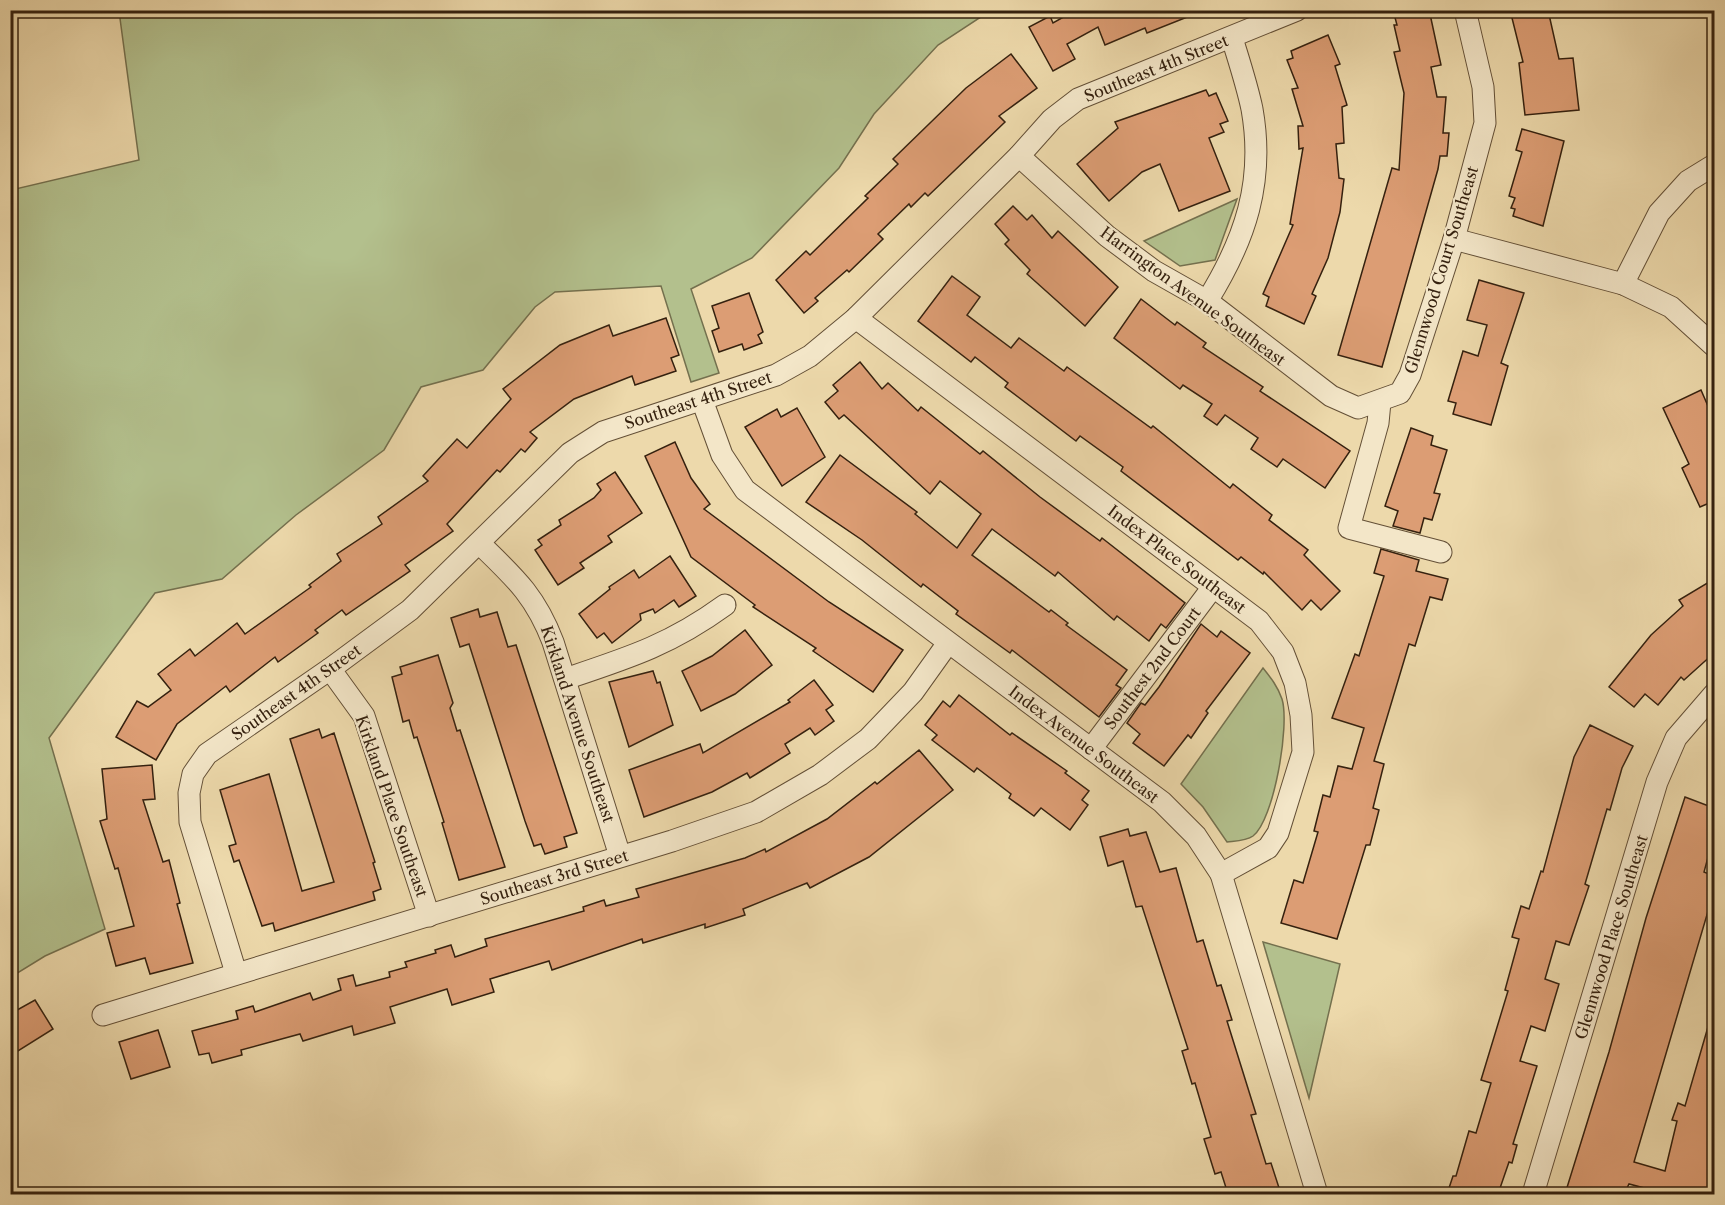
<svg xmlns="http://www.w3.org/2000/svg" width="1725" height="1205" viewBox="0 0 1725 1205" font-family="'Libre Caslon Text',serif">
  <rect width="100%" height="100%" fill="#edd9ab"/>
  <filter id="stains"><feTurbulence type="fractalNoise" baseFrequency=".00333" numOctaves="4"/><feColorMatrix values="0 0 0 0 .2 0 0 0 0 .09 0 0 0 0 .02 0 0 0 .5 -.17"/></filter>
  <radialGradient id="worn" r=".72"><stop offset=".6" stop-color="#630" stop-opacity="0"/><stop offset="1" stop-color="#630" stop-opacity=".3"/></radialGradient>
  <g fill="#b3c08d" stroke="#74704e" stroke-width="1.5">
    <path d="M 119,11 L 990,11 L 938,45 L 874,114 L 839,168 L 752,258 L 691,289 L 719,373 L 691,382 L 661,286 L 555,292 L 535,307 L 483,370 L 421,387 L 384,450 L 296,515 L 222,579 L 155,593 L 49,738 L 105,929 L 45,956 L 11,977 L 11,190 L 139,160 Z"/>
    <path d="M 1237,199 L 1215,260 L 1180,266 L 1144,241 Z"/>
    <path d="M 1263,668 C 1271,678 1278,687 1282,699 C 1290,725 1274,820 1253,836 C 1246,841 1235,841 1227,842 L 1203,807 L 1181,784 Z"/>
    <path d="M 1263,942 L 1340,964 L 1309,1098 Z"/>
  </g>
  <g fill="#dc9d74" stroke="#35210f" stroke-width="1.5">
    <path d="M 1076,10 L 1200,10 L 1200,12 L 1147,33 L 1145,28 L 1105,45 L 1098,27 L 1067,44 L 1075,59 L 1053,71 L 1029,27 L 1050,16 L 1053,23 Z"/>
    <path d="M 1393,10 L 1417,10 L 1418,17 L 1430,14 L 1441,65 L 1431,67 L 1437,97 L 1446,97 L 1443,133 L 1449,133 L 1447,156 L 1440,156 L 1438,169 L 1382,367 L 1338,355 L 1392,168 L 1399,170 L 1404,93 L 1394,52 L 1400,51 L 1394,25 L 1397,25 Z"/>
    <path d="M 1510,10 L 1548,10 L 1559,59 L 1573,58 L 1579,110 L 1525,115 L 1519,63 L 1523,62 Z"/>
    <path d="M 1328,35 L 1340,64 L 1335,66 L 1347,105 L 1342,107 L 1344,143 L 1336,144 L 1339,178 L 1344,179 L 1340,212 L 1328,258 L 1312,294 L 1316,296 L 1304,324 L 1266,306 L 1269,297 L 1263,294 L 1293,225 L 1290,224 L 1303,148 L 1299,149 L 1298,126 L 1303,126 L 1292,89 L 1298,88 L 1287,60 L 1293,58 L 1291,51 Z"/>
    <path d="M 1011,54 L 1037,88 L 999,116 L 1005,122 L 928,196 L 925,193 L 911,207 L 909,204 L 878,234 L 883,239 L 849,272 L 847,270 L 815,298 L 818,301 L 804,313 L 776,280 L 806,251 L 810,255 L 868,198 L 865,196 L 898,164 L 893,159 L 966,88 Z"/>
    <path d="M 1206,90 L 1209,96 L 1216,93 L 1228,121 L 1220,124 L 1224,132 L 1209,138 L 1230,191 L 1179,211 L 1160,164 L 1142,172 L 1109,201 L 1077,164 L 1118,128 L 1115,122 Z"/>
    <path d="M 1522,129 L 1564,141 L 1543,226 L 1513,216 L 1515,209 L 1511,208 L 1515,198 L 1509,196 L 1522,152 L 1516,150 Z"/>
    <path d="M 1013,206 L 1027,220 L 1032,215 L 1052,238 L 1058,231 L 1118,287 L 1085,326 L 1027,274 L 1030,270 L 1005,244 L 1009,240 L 995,224 Z"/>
    <path d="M 952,276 L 980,297 L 967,315 L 1011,348 L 1019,338 L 1064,371 L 1067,367 L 1151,428 L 1153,426 L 1230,488 L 1233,484 L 1272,515 L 1269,520 L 1308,550 L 1304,555 L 1340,591 L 1321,610 L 1311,600 L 1302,610 L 1264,572 L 1263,574 L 1241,557 L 1238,560 L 1121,471 L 1123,467 L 1080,436 L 1076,441 L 1005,387 L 1008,383 L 975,357 L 971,362 L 918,321 Z"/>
    <path d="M 1479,280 L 1524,293 L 1501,363 L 1508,366 L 1491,425 L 1453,414 L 1456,403 L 1448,401 L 1463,351 L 1478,356 L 1487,325 L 1467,320 Z"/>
    <path d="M 749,293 L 763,332 L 758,335 L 762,343 L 744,350 L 742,344 L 719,352 L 712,331 L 719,328 L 712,306 Z"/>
    <path d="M 1141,299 L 1175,325 L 1177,322 L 1206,343 L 1203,347 L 1263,387 L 1260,391 L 1350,451 L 1325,488 L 1283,459 L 1277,467 L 1251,449 L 1258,438 L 1225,415 L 1217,425 L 1204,416 L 1212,404 L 1183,385 L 1180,389 L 1114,338 Z"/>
    <path d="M 666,318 L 679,355 L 671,358 L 676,371 L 635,385 L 632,376 L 574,399 L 530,432 L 537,438 L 525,452 L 521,449 L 500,472 L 497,470 L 447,524 L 453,531 L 405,565 L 410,571 L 346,615 L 342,610 L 315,630 L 318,633 L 278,662 L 275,657 L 230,692 L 226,686 L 177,724 L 156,760 L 116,737 L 137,701 L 148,707 L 171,690 L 158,674 L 190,649 L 195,656 L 237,623 L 245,634 L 311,587 L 309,585 L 341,561 L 337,554 L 382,524 L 378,517 L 428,481 L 423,476 L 457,439 L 467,448 L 511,399 L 503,389 L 560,345 L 609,325 L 613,336 Z"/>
    <path d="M 860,362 L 882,389 L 888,383 L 918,411 L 921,407 L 980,454 L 983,451 L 1040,497 L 1100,541 L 1102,538 L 1185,603 L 1166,628 L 1161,624 L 1149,641 L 1117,616 L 1114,620 L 1058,572 L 1055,576 L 992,529 L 972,555 L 1049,612 L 1051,610 L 1068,623 L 1066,625 L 1127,670 L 1116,685 L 1121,688 L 1099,717 L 1012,650 L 1010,653 L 956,614 L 958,611 L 923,584 L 921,587 L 862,540 L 806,502 L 840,455 L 917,512 L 915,514 L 957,548 L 981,514 L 940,481 L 930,494 L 844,415 L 839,419 L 825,402 L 838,391 L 833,385 Z"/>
    <path d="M 1701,390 L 1714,420 L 1714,501 L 1700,507 L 1682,468 L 1689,464 L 1663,408 Z"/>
    <path d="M 797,408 L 825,457 L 782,486 L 745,427 L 777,409 L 781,417 Z"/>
    <path d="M 1411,428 L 1433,436 L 1431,445 L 1447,450 L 1434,493 L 1440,494 L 1432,520 L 1424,518 L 1420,533 L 1393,526 L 1398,511 L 1385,506 Z"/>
    <path d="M 675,442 L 691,478 L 710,504 L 704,509 L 829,602 L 903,650 L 873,692 L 813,651 L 816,648 L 753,607 L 755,605 L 691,557 L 645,456 Z"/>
    <path d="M 615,472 L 642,513 L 608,536 L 612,542 L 580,563 L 584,568 L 558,585 L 535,550 L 542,545 L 538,540 L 561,525 L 559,520 L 594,498 L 601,490 L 597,484 Z"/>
    <path d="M 1381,549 L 1419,560 L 1416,571 L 1448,579 L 1442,600 L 1430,597 L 1415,646 L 1409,644 L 1374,761 L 1384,764 L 1373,808 L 1379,810 L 1370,845 L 1366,845 L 1337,939 L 1281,923 L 1294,880 L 1303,883 L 1318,832 L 1314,831 L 1323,795 L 1330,797 L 1338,766 L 1352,769 L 1364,728 L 1332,718 L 1355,654 L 1359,656 L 1384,576 L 1374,573 Z"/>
    <path d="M 670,556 L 696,596 L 679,607 L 674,600 L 655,613 L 653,609 L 640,614 L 641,620 L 612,643 L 604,633 L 597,638 L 579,614 L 610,589 L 609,587 L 634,570 L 639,578 Z"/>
    <path d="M 1714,579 L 1714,653 L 1684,680 L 1681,677 L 1658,705 L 1645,694 L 1634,707 L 1609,687 L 1651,635 L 1683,606 L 1679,600 Z"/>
    <path d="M 478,609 L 480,617 L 497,612 L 508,647 L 516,645 L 577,833 L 564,837 L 567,847 L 545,854 L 541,844 L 534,846 L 525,821 L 469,644 L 460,647 L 451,618 Z"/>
    <path d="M 1201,624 L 1217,637 L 1221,631 L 1250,653 L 1206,711 L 1208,713 L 1191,738 L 1188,735 L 1164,766 L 1133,743 L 1140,734 L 1127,723 L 1141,703 L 1145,705 L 1159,687 Z"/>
    <path d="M 745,630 L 772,665 L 735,694 L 701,711 L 682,671 L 712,656 Z"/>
    <path d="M 438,655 L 453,703 L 450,708 L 457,731 L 460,730 L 505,867 L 459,880 L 442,823 L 444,822 L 417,737 L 414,738 L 409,720 L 403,722 L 392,677 L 402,674 L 400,667 Z"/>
    <path d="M 653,671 L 657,683 L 660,682 L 673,725 L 629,747 L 609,682 Z"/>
    <path d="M 814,680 L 833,705 L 826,710 L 834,721 L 815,735 L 810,728 L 785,744 L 790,753 L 750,778 L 747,773 L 712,792 L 644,817 L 629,770 L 700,744 L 703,753 L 790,702 L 788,700 Z"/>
    <path d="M 959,695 L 1010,735 L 1012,733 L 1067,771 L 1065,773 L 1089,791 L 1082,800 L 1088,805 L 1070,830 L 1041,808 L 1034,816 L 1009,798 L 1011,794 L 977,768 L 974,772 L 932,740 L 937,735 L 925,725 L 943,701 L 950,707 Z"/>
    <path d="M 1590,725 L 1633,746 L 1622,768 L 1610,810 L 1607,809 L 1585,884 L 1589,886 L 1569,945 L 1556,941 L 1545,979 L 1559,984 L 1545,1031 L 1531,1026 L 1520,1061 L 1537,1066 L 1513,1144 L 1517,1145 L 1512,1163 L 1509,1162 L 1498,1194 L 1447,1194 L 1453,1176 L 1456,1176 L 1469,1131 L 1476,1133 L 1491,1083 L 1481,1080 L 1508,991 L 1505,990 L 1519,939 L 1512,937 L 1521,906 L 1529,909 L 1541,871 L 1543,872 L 1574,757 Z"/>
    <path d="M 319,729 L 322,738 L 334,733 L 375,862 L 373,863 L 381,889 L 373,892 L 375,900 L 275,931 L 273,923 L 262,926 L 239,860 L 234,862 L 229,846 L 236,844 L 220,790 L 269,774 L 302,891 L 334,882 L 290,739 Z"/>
    <path d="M 919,750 L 953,790 L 869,857 L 810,888 L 807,883 L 743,909 L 745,915 L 705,928 L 705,924 L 643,943 L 642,939 L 552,970 L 549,961 L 490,979 L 494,992 L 452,1005 L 447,989 L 390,1007 L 395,1023 L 354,1035 L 352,1026 L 303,1041 L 300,1034 L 241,1050 L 242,1055 L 212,1063 L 209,1053 L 199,1055 L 192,1031 L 238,1019 L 236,1011 L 253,1006 L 255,1012 L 310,993 L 313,1000 L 341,990 L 338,979 L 353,975 L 356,986 L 390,977 L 389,972 L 407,967 L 405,962 L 436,953 L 435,950 L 451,945 L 455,957 L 487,946 L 485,939 L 584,911 L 583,907 L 604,900 L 606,906 L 639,897 L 636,889 L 745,858 L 765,849 L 766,852 L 827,819 L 875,782 L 877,784 Z"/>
    <path d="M 152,765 L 155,799 L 143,800 L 163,862 L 169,860 L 180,903 L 177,904 L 193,963 L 150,974 L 145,958 L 116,966 L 107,933 L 134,926 L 118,868 L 115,869 L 100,821 L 107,819 L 102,769 Z"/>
    <path d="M 1685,797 L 1714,808 L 1714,835 L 1704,872 L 1714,876 L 1714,891 L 1634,1162 L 1665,1171 L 1677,1121 L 1672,1120 L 1678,1103 L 1685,1106 L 1710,1020 L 1714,1021 L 1714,1164 L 1706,1194 L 1667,1194 L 1629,1184 L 1624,1194 L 1565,1194 L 1609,1052 L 1646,918 Z"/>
    <path d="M 1128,829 L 1130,836 L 1146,832 L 1160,872 L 1176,868 L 1197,942 L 1203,940 L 1217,986 L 1221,985 L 1232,1020 L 1227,1021 L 1256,1114 L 1251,1115 L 1266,1164 L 1271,1163 L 1281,1194 L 1228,1194 L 1221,1172 L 1215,1174 L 1204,1139 L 1211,1137 L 1195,1083 L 1192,1084 L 1182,1051 L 1188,1049 L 1142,906 L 1136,907 L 1123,861 L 1108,866 L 1100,837 Z"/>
    <path d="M 35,1000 L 53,1029 L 10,1056 L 10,1014 Z"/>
    <path d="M 158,1030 L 170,1067 L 131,1079 L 119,1042 Z"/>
  </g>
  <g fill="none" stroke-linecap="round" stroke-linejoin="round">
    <g stroke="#634f36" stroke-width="23">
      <g id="street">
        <path d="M 1019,156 L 1107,236 L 1154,271 L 1207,301 L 1331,396 L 1358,408 L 1400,393 L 1410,375 L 1454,239 L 1485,123 L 1483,87 L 1465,10"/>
        <path d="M 1454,239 L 1623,284 L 1671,307 L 1714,346"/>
        <path d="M 1623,284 L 1659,213 L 1688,181 L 1714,165"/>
        <path d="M 1207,301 C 1245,240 1265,182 1252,109 C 1247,85 1239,61 1232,38"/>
        <path d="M 856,318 L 1259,621 L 1283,652 L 1295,683 L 1301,715 L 1303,752 L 1278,833 L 1268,848 L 1221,874"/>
        <path d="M 702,400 L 722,455 L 745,490 L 1162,802 L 1196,836 L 1221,874 L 1317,1194"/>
        <path d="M 1380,402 L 1378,423 L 1349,528 L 1441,552"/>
        <path d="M 479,543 C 514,577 535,595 553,642 L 620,856"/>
        <path d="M 330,669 L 364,716 L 429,916"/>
        <path d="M 565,679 C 628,658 670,645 725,605"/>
        <path d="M 1091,749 L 1213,587"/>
        <path d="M 236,973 L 190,822 L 189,793 L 193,774 L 207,754 L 330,669 L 410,610 L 570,453 L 603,432 L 776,375 L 810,356 L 856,318 L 1019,156 L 1052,119 L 1078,99 L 1297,10"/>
        <path d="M 103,1015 L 672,841 L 756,812 L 820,775 L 868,739 L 913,692 L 948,643"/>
        <path d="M 1533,1194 L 1657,782 L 1676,738 L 1714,694"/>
      </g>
    </g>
    <use href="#street" stroke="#f3e6c8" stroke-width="21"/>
  </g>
  <g text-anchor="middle" stroke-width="4.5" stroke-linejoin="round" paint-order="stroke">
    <g font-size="16" fill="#35210f" stroke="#f3e6c8">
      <text transform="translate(1156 68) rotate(-22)" y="6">Southeast 4th Street</text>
      <text transform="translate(1441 270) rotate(-73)" y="6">Glennwood Court Southeast</text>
      <text transform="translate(1193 296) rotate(36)" y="6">Harrington Avenue Southeast</text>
      <text transform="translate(698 400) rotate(-18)" y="6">Southeast 4th Street</text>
      <text transform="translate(1177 559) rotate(37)" y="6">Index Place Southeast</text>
      <text transform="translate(1152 668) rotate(-53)" y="6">Southest 2nd Court</text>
      <text transform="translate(296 692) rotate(-35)" y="6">Southeast 4th Street</text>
      <text transform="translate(578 724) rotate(72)" y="6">Kirkland Avenue Southeast</text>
      <text transform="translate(1084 744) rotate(37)" y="6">Index Avenue Southeast</text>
      <text transform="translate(392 806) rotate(71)" y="6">Kirkland Place Southeast</text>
      <text transform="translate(554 877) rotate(-17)" y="6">Southeast 3rd Street</text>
      <text transform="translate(1611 937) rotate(-73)" y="6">Glennwood Place Southeast</text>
    </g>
  </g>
  <rect width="1725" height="1205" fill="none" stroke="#edd9ab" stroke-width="36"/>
  <rect x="12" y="12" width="1701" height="1181" fill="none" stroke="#35210f" stroke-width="3"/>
  <rect x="18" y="18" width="1689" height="1169" fill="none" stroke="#35210f" stroke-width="1.5"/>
  <rect width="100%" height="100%" filter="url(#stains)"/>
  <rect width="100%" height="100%" fill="url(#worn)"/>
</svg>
